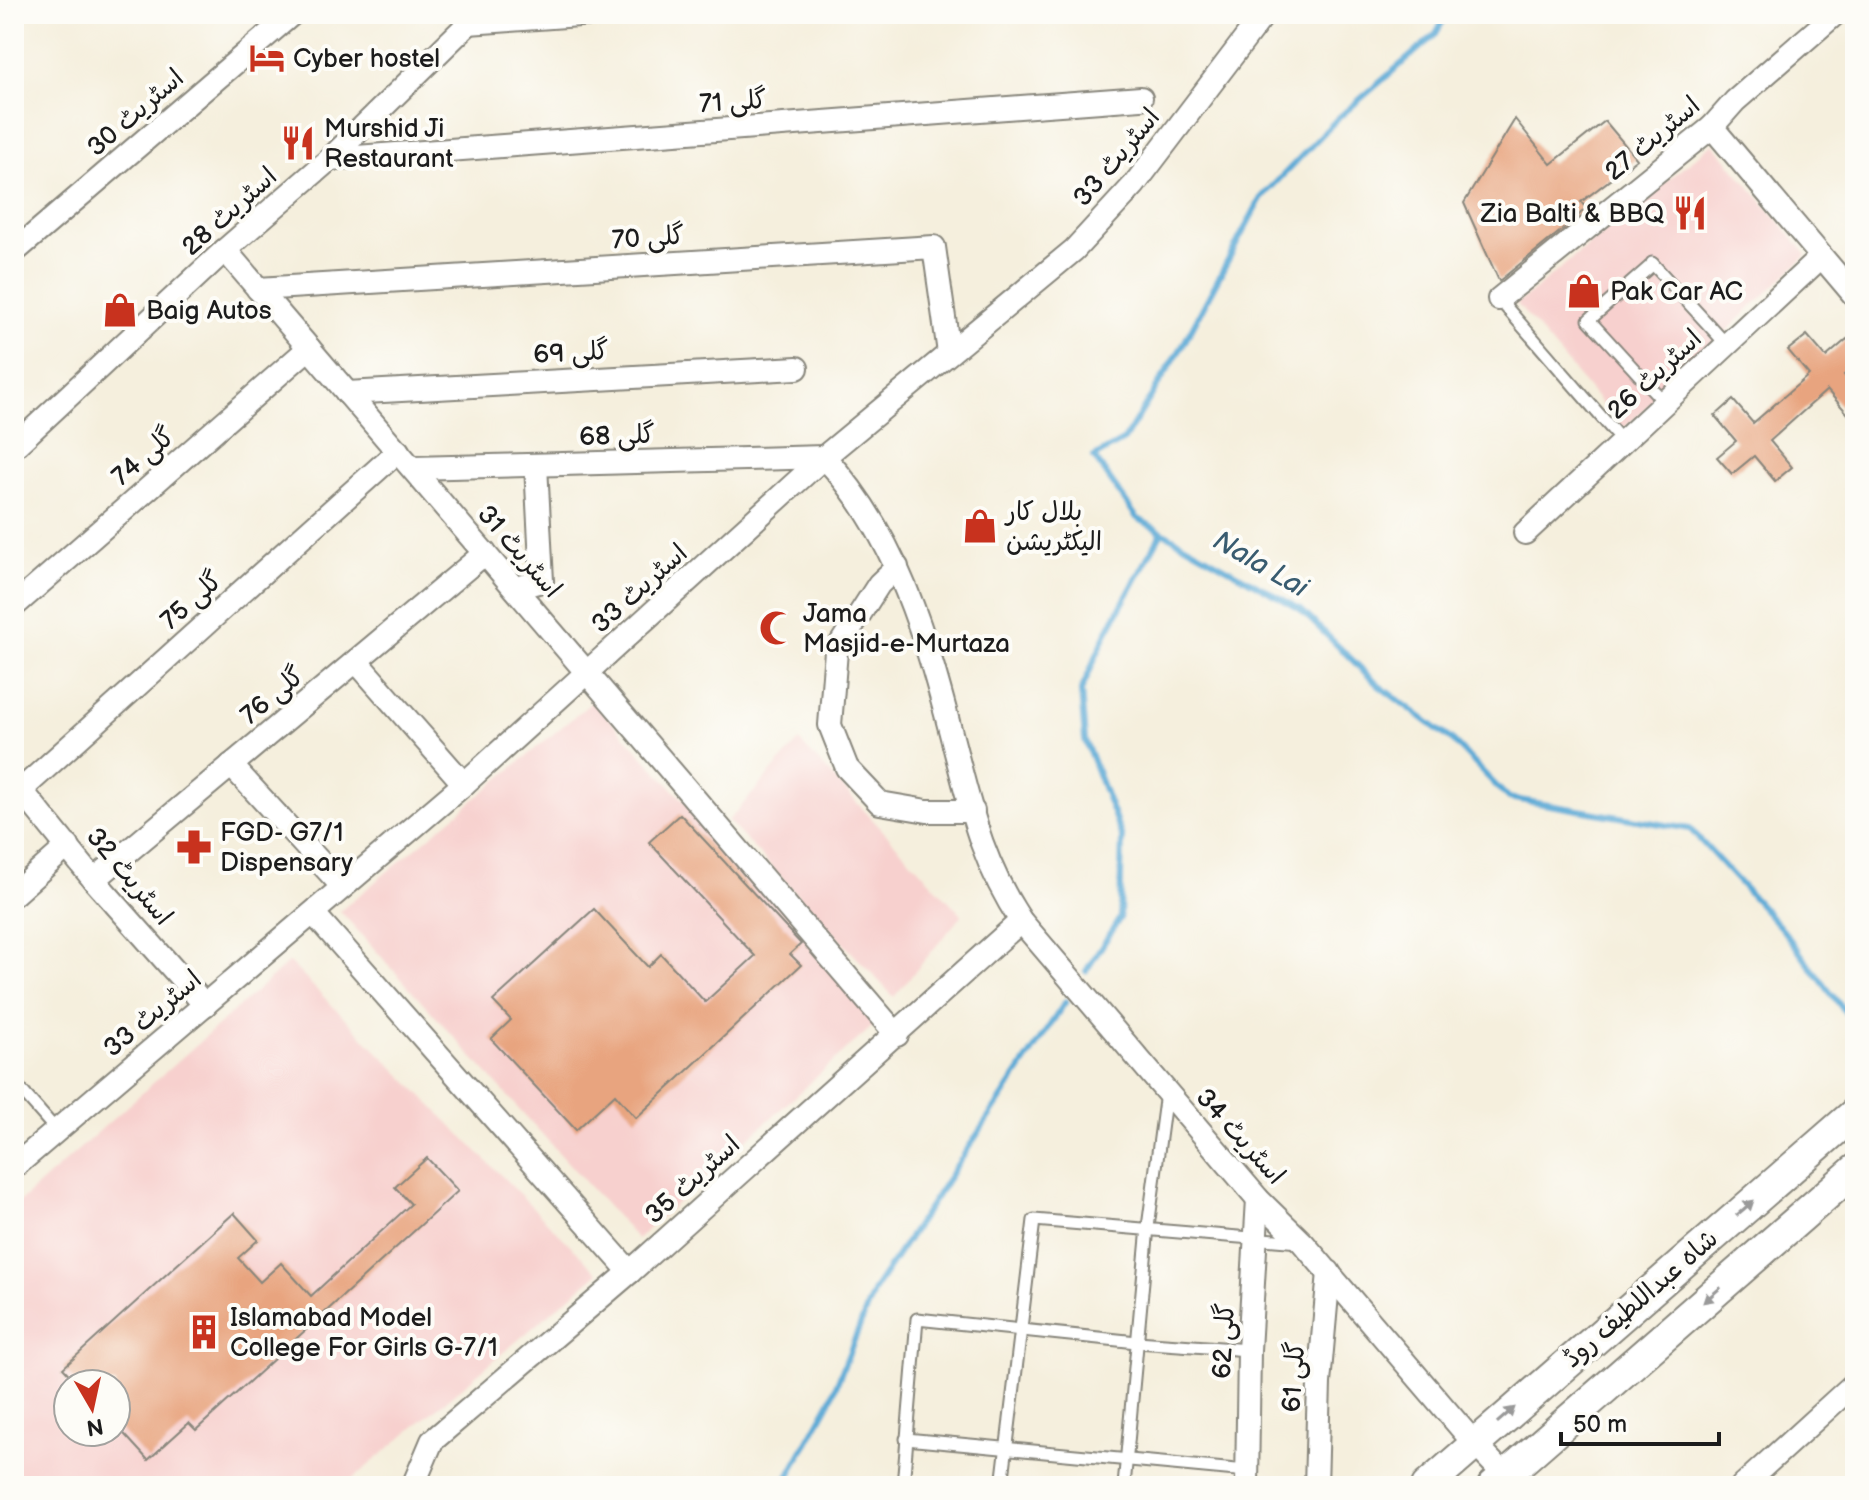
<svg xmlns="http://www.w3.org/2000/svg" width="1869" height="1500" viewBox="0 0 1869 1500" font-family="'Balsamiq Sans','Playpen Sans Arabic',sans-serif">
  <rect width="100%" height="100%" fill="#fdfcf7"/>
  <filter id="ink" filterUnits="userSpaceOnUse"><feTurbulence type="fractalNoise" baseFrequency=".0125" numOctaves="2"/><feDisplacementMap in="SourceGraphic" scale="16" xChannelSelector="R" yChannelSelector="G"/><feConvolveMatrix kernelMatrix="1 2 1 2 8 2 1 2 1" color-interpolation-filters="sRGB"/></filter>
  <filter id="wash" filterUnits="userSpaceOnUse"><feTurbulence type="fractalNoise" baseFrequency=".006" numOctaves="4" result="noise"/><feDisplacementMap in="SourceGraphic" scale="32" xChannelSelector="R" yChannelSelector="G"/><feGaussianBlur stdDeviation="1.8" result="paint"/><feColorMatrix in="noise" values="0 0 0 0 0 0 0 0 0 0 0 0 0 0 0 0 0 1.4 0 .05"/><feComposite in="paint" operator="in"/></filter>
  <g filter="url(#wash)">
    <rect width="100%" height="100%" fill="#f5efdd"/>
    <g fill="#f7d0ce" fill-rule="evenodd">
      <path d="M 1713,143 L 1807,255 L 1623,429 L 1517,304 Z"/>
      <path d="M 593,701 L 882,1018 L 637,1239 L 340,911 Z"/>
      <path d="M 799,741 L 962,915 L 894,997 L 728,821 Z"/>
      <path d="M 289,962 L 598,1273 L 344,1486 L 14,1486 L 14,1207 ZM 68,1384 L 116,1384 L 116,1432 L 68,1432 Z"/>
    </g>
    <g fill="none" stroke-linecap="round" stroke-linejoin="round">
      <g stroke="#5daad6" stroke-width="6">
        <path d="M 1447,14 L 1435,35 L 1337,119 L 1261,198 L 1183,345 L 1124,440 L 1094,457 L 1137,518 L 1300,609 L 1378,685 L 1453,741 L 1508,798 L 1690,829 L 1782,929 L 1855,1025"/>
        <path d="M 1086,971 L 1120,918 L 1122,837 L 1085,740 L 1081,691 L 1107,632 L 1162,532"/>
        <path d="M 783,1486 L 830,1401 L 874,1290 L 1066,1001"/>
      </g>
    </g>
    <g id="blocks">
      <g fill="#e8a47f">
        <path d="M 1515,119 L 1551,164 L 1605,121 L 1637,159 L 1581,202 L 1586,208 L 1573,221 L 1499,281 L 1464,203 Z"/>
        <path d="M 1807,335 L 1826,357 L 1847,339 L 1855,349 L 1855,366 L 1844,375 L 1855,389 L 1855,422 L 1827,390 L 1770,441 L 1792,467 L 1775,481 L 1754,456 L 1732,474 L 1717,457 L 1736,441 L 1715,416 L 1733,400 L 1753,423 L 1809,375 L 1788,350 Z"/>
        <path d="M 680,814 L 801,944 L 790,954 L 801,965 L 636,1118 L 615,1094 L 576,1130 L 491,1039 L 511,1020 L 493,1001 L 594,909 L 648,967 L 661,954 L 705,1002 L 755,956 L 649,842 Z"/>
        <path d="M 427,1158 L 458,1191 L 196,1430 L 189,1423 L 148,1460 L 116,1425 L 116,1384 L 78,1384 L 63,1368 L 234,1213 L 258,1240 L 238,1258 L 260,1282 L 281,1263 L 311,1296 L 411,1204 L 395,1187 Z"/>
      </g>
    </g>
  </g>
  <g filter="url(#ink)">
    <use href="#blocks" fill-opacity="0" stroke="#88867c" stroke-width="2"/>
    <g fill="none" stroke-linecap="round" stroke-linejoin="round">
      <g stroke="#88867c" stroke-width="15">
        <g id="lane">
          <path d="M 1652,263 L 1727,345"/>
          <path d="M 1653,264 L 1589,320 L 1665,403"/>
          <path d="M 1499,299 L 1623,442"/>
          <path d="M 14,1082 L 56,1130"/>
          <path d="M 906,1439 L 1247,1471"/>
          <path d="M 903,1486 L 917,1319 L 1137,1342 L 1249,1350"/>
          <path d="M 1002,1486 L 1034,1220 L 1300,1242"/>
          <path d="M 1124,1486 L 1148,1227 L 1166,1093"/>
        </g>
      </g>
      <g stroke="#88867c" stroke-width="26">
        <g id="street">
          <path d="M 468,23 L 594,14"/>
          <path d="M 1712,127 L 1855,296"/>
          <path d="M 330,159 L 1141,98"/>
          <path d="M 225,250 L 897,1035"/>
          <path d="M 14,252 L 292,14"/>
          <path d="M 258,289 L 934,247 L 949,353"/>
          <path d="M 1499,299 L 1712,127 L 1735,101 L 1835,14"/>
          <path d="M 347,393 L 797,368"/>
          <path d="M 14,447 L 225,250 L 330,159 L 478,14"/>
          <path d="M 413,468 L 824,457 C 897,534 927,640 953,741 C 971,810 981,860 1021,921 L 1258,1199 L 1303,1243 L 1474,1443 L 1514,1485"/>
          <path d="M 1525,533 L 1821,257"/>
          <path d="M 897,567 L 879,584 L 836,651 L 830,725 L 847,768 L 880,803 L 927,811 L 973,811"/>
          <path d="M 516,588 L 542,581 L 536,465"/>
          <path d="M 14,606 L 309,348"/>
          <path d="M 356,661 L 464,784"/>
          <path d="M 231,765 L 343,887"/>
          <path d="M 14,781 L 94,880 L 205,1005"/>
          <path d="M 21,790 L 398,451"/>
          <path d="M 94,880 L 485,553"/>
          <path d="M 14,894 L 68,846"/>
          <path d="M 314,914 L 630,1272"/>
          <path d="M 14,1167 L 464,784 L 824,457 L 1074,250 L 1134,185 L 1264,14"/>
          <path d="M 413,1486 L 432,1441 L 630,1272 L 1021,921"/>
          <path d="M 1247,1486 L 1249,1350 L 1258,1199"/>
          <path d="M 1316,1486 L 1319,1383 L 1329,1272"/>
          <path d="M 1742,1486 L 1854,1384"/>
        </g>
      </g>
      <g stroke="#88867c" stroke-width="34">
        <g id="secondary">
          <path d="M 1427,1486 L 1855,1113"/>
          <path d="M 1493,1486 L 1855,1170"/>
        </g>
      </g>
      <use href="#lane" stroke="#fff" stroke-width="11"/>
      <use href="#street" stroke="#fff" stroke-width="22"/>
      <use href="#secondary" stroke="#fff" stroke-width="30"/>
    </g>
    <defs><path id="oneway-solid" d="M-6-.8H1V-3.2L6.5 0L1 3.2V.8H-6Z" transform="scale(2)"/></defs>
    <g fill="#999">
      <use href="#oneway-solid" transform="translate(1745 1208) rotate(-41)"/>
      <use href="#oneway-solid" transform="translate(1712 1295) rotate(139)"/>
      <use href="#oneway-solid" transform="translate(1506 1415) rotate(-41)"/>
    </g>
  </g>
  <defs>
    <g id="hotel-bare" transform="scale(2.76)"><path d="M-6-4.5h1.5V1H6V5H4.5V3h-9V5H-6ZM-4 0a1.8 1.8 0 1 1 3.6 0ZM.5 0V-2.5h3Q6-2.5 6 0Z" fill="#c8321e" stroke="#fdfcf7" stroke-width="2.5" paint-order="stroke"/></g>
    <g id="restaurant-bare" transform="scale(2.76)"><path d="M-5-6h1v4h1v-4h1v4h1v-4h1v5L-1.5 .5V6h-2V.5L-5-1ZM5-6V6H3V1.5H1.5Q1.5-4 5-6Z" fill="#c8321e" stroke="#fdfcf7" stroke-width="2.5" paint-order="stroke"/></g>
    <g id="shop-bare" transform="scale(2.76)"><path d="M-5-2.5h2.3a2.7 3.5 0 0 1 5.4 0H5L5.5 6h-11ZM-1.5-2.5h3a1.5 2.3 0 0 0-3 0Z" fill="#c8321e" stroke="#fdfcf7" stroke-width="2.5" paint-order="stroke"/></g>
    <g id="mosque-bare" transform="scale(2.76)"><path d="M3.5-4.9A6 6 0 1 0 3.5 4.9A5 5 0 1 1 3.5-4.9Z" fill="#c8321e" stroke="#fdfcf7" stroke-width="2.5" paint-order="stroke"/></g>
    <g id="pharmacy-bare" transform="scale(2.76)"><path d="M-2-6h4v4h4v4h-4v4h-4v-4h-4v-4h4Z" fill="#c8321e" stroke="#fdfcf7" stroke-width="2.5" paint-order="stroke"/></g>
    <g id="building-bare" transform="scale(2.76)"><path d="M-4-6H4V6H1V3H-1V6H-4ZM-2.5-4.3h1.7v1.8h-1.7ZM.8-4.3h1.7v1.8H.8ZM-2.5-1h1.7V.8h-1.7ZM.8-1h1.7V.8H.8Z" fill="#c8321e" stroke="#fdfcf7" stroke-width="2.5" paint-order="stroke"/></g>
  </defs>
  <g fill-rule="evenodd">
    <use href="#hotel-bare" x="267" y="58"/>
    <use href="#restaurant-bare" x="298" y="143"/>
    <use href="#restaurant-bare" x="1690" y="213"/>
    <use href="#shop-bare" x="1584" y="291"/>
    <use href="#shop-bare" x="120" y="310"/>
    <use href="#shop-bare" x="980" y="526"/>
    <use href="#mosque-bare" x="777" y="628"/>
    <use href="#pharmacy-bare" x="194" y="847"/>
    <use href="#building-bare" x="204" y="1332"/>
  </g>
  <g text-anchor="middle" stroke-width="8" stroke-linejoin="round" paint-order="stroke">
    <g font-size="26" fill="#1c1c1c" stroke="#fdfcf7" text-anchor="start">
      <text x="293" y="67">Cyber hostel</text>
      <text x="324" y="137">Murshid Ji<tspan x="324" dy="30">Restaurant</tspan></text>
      <text x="1664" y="222" text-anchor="end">Zia Balti &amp; BBQ</text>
      <text x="1610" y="300">Pak Car AC</text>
      <text x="146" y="319">Baig Autos</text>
      <text x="1006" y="520">بلال کار<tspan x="1006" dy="30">الیکٹریشن</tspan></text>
      <text x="803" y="622">Jama<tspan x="803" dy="30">Masjid-e-Murtaza</tspan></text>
      <text x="220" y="841">FGD- G7/1<tspan x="220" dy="30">Dispensary</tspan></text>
      <text x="230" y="1326">Islamabad Model<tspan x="230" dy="30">College For Girls G-7/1</tspan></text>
    </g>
    <g font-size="26" fill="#1c1c1c" stroke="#fdfcf7">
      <text transform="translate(733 101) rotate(-4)" y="9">گلی 71</text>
      <text transform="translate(135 112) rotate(-41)" y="9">اسٹریٹ 30</text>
      <text transform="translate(1652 138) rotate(-40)" y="9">اسٹریٹ 27</text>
      <text transform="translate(1116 157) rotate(-50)" y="9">اسٹریٹ 33</text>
      <text transform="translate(229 211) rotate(-42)" y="9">اسٹریٹ 28</text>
      <text transform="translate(648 237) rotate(-4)" y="9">گلی 70</text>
      <text transform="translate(571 352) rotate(-3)" y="9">گلی 69</text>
      <text transform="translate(1654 374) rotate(-43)" y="9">اسٹریٹ 26</text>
      <text transform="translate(617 435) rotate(-2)" y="9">گلی 68</text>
      <text transform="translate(143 456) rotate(-41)" y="9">گلی 74</text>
      <text transform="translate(520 551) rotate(49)" y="9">اسٹریٹ 31</text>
      <text transform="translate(639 588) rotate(-42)" y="9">اسٹریٹ 33</text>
      <text transform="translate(191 600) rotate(-42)" y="9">گلی 75</text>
      <text transform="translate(272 695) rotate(-40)" y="9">گلی 76</text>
      <text transform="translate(130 876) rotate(50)" y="9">اسٹریٹ 32</text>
      <text transform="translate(152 1013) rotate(-40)" y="9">اسٹریٹ 33</text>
      <text transform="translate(1241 1136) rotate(48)" y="9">اسٹریٹ 34</text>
      <text transform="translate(692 1179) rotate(-42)" y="9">اسٹریٹ 35</text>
      <text transform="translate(1640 1298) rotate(-41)" y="9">شاہ عبداللطیف روڈ</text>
      <text transform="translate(1223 1341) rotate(-87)" y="9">گلی 62</text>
      <text transform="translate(1293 1377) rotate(-86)" y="9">گلی 61</text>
    </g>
    <g font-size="28" font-style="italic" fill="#395c70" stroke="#fdfcf7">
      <text transform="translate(1261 563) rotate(30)" y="10">Nala Lai</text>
    </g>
  </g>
  <rect width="1869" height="1500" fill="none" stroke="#fdfcf7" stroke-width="48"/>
  <g transform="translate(92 1408) rotate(171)"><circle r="38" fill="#fdfcf7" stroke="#a3a29f" stroke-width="2"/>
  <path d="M0-6L14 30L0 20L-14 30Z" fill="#c8321e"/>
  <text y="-12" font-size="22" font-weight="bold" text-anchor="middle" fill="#1c1c1c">N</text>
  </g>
  <path d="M1561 1432v12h158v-12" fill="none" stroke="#1c1c1c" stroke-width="4"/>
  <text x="1573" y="1432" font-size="24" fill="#1c1c1c" stroke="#fdfcf7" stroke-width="6" paint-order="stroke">50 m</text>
</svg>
